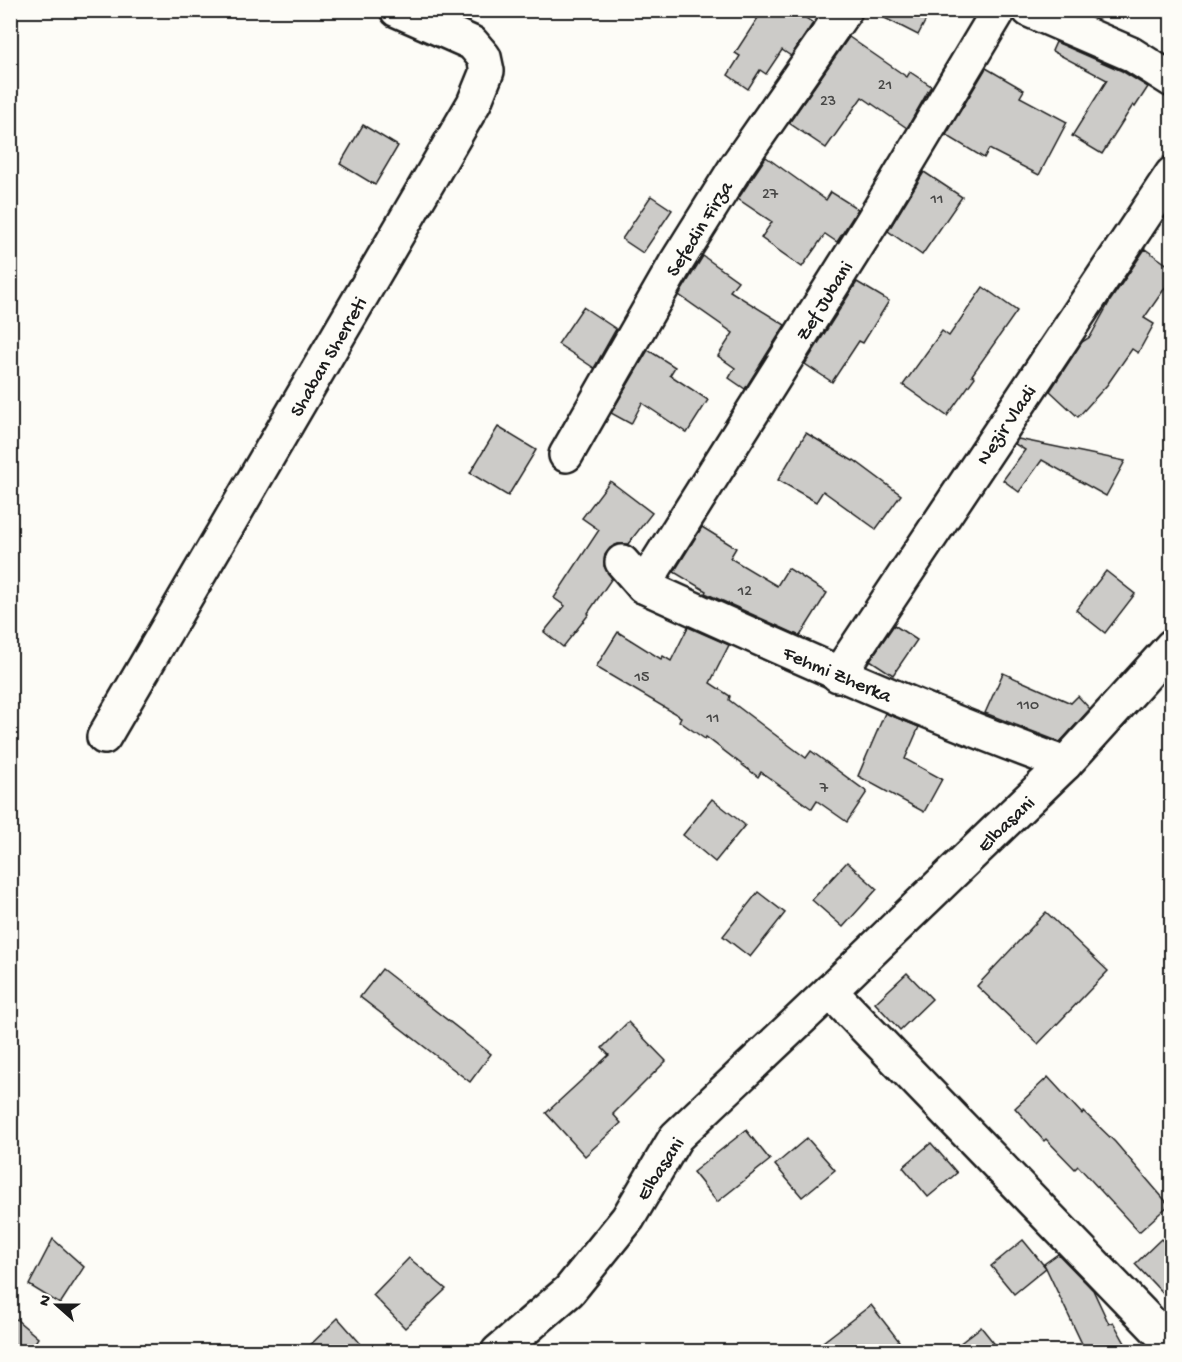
<svg xmlns="http://www.w3.org/2000/svg" width="1182" height="1362" viewBox="0 0 1182 1362" font-family="'Gochi Hand',sans-serif">
  <rect width="100%" height="100%" fill="#fdfcf7"/>
  <filter id="ink" filterUnits="userSpaceOnUse"><feTurbulence type="fractalNoise" baseFrequency=".0167" numOctaves="2"/><feDisplacementMap in="SourceGraphic" scale="12" xChannelSelector="R" yChannelSelector="G"/><feConvolveMatrix kernelMatrix="1 2 1 2 8 2 1 2 1" color-interpolation-filters="sRGB"/></filter>
  <g filter="url(#ink)">
    <g fill="#cccbc8" stroke="#1c1c1c" stroke-width="1.5">
      <path d="M 763,10 L 794,10 L 813,23 L 791,56 L 782,50 L 766,74 L 760,70 L 748,89 L 728,75 L 740,56 L 735,53 Z"/>
      <path d="M 869,10 L 931,10 L 918,35 Z"/>
      <path d="M 849,37 L 907,77 L 910,72 L 931,86 L 907,128 L 862,97 L 826,148 L 789,123 Z"/>
      <path d="M 1056,42 L 1122,71 L 1148,87 L 1135,107 L 1133,105 L 1102,154 L 1072,136 L 1107,80 L 1052,51 Z"/>
      <path d="M 986,68 L 1024,90 L 1020,97 L 1067,122 L 1039,175 L 989,149 L 984,158 L 946,135 Z"/>
      <path d="M 363,125 L 398,146 L 375,185 L 340,164 Z"/>
      <path d="M 766,157 L 826,200 L 831,192 L 858,209 L 837,242 L 825,234 L 802,267 L 761,238 L 772,222 L 738,199 Z"/>
      <path d="M 924,172 L 962,197 L 922,255 L 888,231 Z"/>
      <path d="M 651,196 L 672,210 L 643,253 L 622,239 Z"/>
      <path d="M 1145,249 L 1172,268 L 1172,278 L 1144,318 L 1154,324 L 1138,353 L 1132,349 L 1107,385 L 1078,417 L 1050,391 L 1082,342 L 1090,337 L 1110,301 Z"/>
      <path d="M 703,256 L 738,281 L 730,291 L 785,325 L 745,389 L 729,378 L 735,368 L 718,356 L 733,333 L 679,295 Z"/>
      <path d="M 857,282 L 889,301 L 863,343 L 859,341 L 832,382 L 805,364 Z"/>
      <path d="M 983,287 L 1017,311 L 972,375 L 975,377 L 947,416 L 903,385 L 942,331 L 949,336 Z"/>
      <path d="M 583,307 L 616,329 L 594,368 L 558,344 Z"/>
      <path d="M 648,350 L 675,367 L 670,375 L 708,400 L 687,433 L 642,403 L 631,424 L 611,413 Z"/>
      <path d="M 498,427 L 536,450 L 508,496 L 470,473 Z"/>
      <path d="M 806,433 L 853,461 L 854,460 L 901,495 L 876,529 L 823,491 L 816,502 L 778,480 Z"/>
      <path d="M 1018,439 L 1052,446 L 1125,461 L 1106,496 L 1042,460 L 1019,492 L 1003,480 L 1025,450 L 1015,444 Z"/>
      <path d="M 610,481 L 652,513 L 628,544 L 618,544 L 610,548 L 605,555 L 604,566 L 612,578 L 588,613 L 589,614 L 563,647 L 544,632 L 565,606 L 554,598 L 599,530 L 582,518 Z"/>
      <path d="M 702,527 L 736,548 L 730,558 L 777,586 L 788,568 L 827,593 L 800,636 L 705,593 L 706,591 L 674,572 Z"/>
      <path d="M 1106,571 L 1135,594 L 1105,633 L 1076,610 Z"/>
      <path d="M 894,625 L 917,640 L 893,675 L 870,660 Z"/>
      <path d="M 688,627 L 729,645 L 710,683 L 730,696 L 729,700 L 806,758 L 811,751 L 867,792 L 847,822 L 817,801 L 812,809 L 761,772 L 758,777 L 706,737 L 705,739 L 679,721 L 681,717 L 596,667 L 618,632 L 661,659 L 663,656 L 671,661 Z"/>
      <path d="M 1003,673 L 1071,703 L 1078,696 L 1090,709 L 1060,742 L 985,713 Z"/>
      <path d="M 885,713 L 919,727 L 905,759 L 942,779 L 924,812 L 858,776 Z"/>
      <path d="M 712,799 L 745,825 L 715,862 L 683,835 Z"/>
      <path d="M 847,862 L 877,889 L 843,927 L 812,900 Z"/>
      <path d="M 758,892 L 785,913 L 750,957 L 723,936 Z"/>
      <path d="M 1046,912 L 1108,971 L 1038,1044 L 977,986 Z"/>
      <path d="M 382,969 L 491,1054 L 470,1082 L 360,997 Z"/>
      <path d="M 907,973 L 932,999 L 900,1030 L 875,1003 Z"/>
      <path d="M 628,1022 L 666,1061 L 613,1114 L 621,1123 L 585,1156 L 546,1113 L 609,1055 L 602,1048 Z"/>
      <path d="M 1048,1077 L 1082,1114 L 1084,1112 L 1115,1142 L 1169,1205 L 1139,1232 L 1078,1166 L 1075,1169 L 1046,1139 L 1044,1141 L 1015,1108 Z"/>
      <path d="M 746,1130 L 770,1160 L 717,1202 L 693,1172 Z"/>
      <path d="M 807,1138 L 835,1170 L 802,1197 L 775,1165 Z"/>
      <path d="M 931,1143 L 957,1173 L 928,1197 L 903,1167 Z"/>
      <path d="M 53,1239 L 84,1267 L 60,1304 L 29,1285 Z"/>
      <path d="M 1161,1239 L 1172,1250 L 1172,1303 L 1135,1264 Z"/>
      <path d="M 1023,1240 L 1046,1268 L 1044,1264 L 1058,1254 L 1093,1290 L 1109,1324 L 1113,1322 L 1130,1352 L 1086,1352 L 1046,1268 L 1014,1294 L 991,1266 Z"/>
      <path d="M 409,1258 L 446,1289 L 405,1328 L 373,1295 Z"/>
      <path d="M 871,1305 L 899,1341 L 885,1352 L 810,1352 Z"/>
      <path d="M 10,1314 L 38,1338 L 29,1352 L 10,1352 Z"/>
      <path d="M 338,1318 L 368,1352 L 303,1352 Z"/>
      <path d="M 981,1327 L 1001,1352 L 949,1352 Z"/>
    </g>
    <g fill="none" stroke-linecap="round" stroke-linejoin="round">
      <g stroke="#1c1c1c" stroke-width="38">
        <g id="minor">
          <path d="M 1029,10 L 1131,54 L 1172,80"/>
          <path d="M 566,455 L 676,263 L 736,167 L 845,10"/>
          <path d="M 622,562 L 643,586 C 782,649 921,712 1065,764"/>
          <path d="M 643,586 L 872,222 L 999,10"/>
          <path d="M 838,675 L 1172,174"/>
          <path d="M 104,737 L 474,103 L 487,71 L 484,57 L 472,43 L 397,10"/>
          <path d="M 830,991 L 1172,1345"/>
          <path d="M 498,1352 L 569,1291 L 628,1218 L 676,1137 L 830,991 L 1065,764 L 1172,646"/>
        </g>
      </g>
      <use href="#minor" stroke="#fdfcf7" stroke-width="33"/>
    </g>
  </g>
  <g text-anchor="middle" stroke-width="4.5" stroke-linejoin="round" paint-order="stroke">
    <g font-size="16" fill="#484847">
      <text x="885" y="89">21</text>
      <text x="828" y="105">23</text>
      <text x="770" y="198">27</text>
      <text x="937" y="203">11</text>
      <text x="745" y="595">12</text>
      <text x="642" y="681">15</text>
      <text x="1028" y="709">110</text>
      <text x="713" y="722">11</text>
      <text x="824" y="792">7</text>
    </g>
    <g font-size="20" fill="#1c1c1c" stroke="#fdfcf7">
      <text transform="translate(698 228) rotate(-58)" y="7">Sefedin Firza</text>
      <text transform="translate(823 300) rotate(-58)" y="7">Zef Jubani</text>
      <text transform="translate(327 356) rotate(-60)" y="7">Shaban Sherreti</text>
      <text transform="translate(1005 424) rotate(-56)" y="7">Nezir Vladi</text>
      <text transform="translate(838 673) rotate(23)" y="7">Fehmi Zherka</text>
      <text transform="translate(1005 823) rotate(-44)" y="7">Elbasani</text>
      <text transform="translate(659 1168) rotate(-57)" y="7">Elbasani</text>
    </g>
  </g>
  <rect width="1182" height="1362" fill="none" stroke="#fdfcf7" stroke-width="36"/>
  <rect x="18" y="18" width="1146" height="1326" fill="none" stroke="#1c1c1c" stroke-width="2" filter="url(#ink)"/>
  <g transform="translate(57 1305) rotate(291)" stroke="#fdfcf7" stroke-width="4.5" paint-order="stroke">
  <path d="M0-4.5L10 22L0 15L-10 22Z" fill="#1c1c1c"/>
  <text y="-9" font-size="16" font-weight="bold" text-anchor="middle" fill="#1c1c1c">N</text>
  </g>
</svg>
